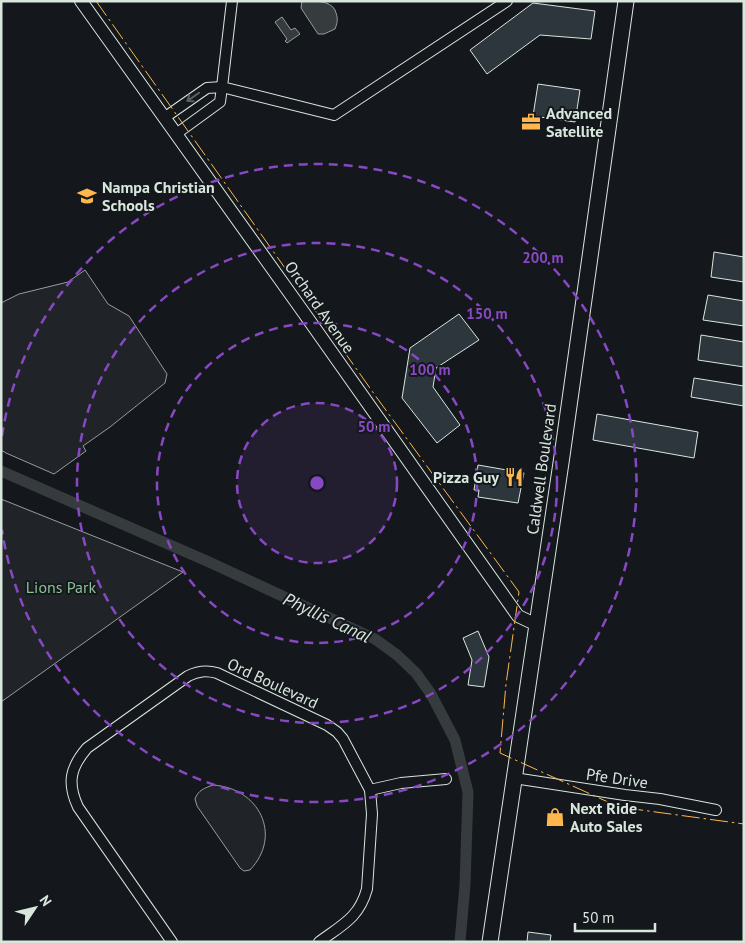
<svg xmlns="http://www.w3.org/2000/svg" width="745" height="943" viewBox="0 0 745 943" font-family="'PT Sans',sans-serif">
  <rect width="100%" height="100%" fill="#14181c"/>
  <g fill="#202428" stroke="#939e99">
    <path d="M 85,270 L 108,304 L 129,316 L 167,374 L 165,383 L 110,427 L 83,446 L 86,451 L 54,474 L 6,453 L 1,450 L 1,303 L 19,294 L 68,282 Z"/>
    <path d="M 1,499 L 183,572 L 1,702 Z"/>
    <path d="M 213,785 C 259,788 283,835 250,870 L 244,871 L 240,868 L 197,806 L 195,799 C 198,790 205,788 213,785 Z"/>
  </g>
  <g fill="#363b3e" stroke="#939e99">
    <path d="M 302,1 C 313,1 330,0 335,10 C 338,18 338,21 335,29 L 324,34 L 318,34 L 301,8 Z"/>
    <path d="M 282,17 L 291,30 L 295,28 L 300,34 L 287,43 L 285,41 L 287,39 L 275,22 Z"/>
  </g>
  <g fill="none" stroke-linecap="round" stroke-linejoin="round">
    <path stroke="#363b3e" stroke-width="11" d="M 1,471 L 209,562 L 375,639 L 397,655 L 416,673 L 431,694 L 455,740 L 468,792 L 465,885 L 460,942"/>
  </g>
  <g fill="#2c363c" stroke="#d8e6dc">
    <path d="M 533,3 L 595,11 L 591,39 L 540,35 L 487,74 L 470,50 Z"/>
    <path d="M 538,84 L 580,90 L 575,122 L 533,116 Z"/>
    <path d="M 714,252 L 744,257 L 744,282 L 711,277 Z"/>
    <path d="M 708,295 L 744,301 L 744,326 L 703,320 Z"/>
    <path d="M 459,314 L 479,340 L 436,368 L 433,387 L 460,425 L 437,443 L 402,398 L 410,348 Z"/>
    <path d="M 701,335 L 744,342 L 744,367 L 698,360 Z"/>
    <path d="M 694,378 L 744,386 L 744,406 L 691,397 Z"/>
    <path d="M 597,414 L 698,432 L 694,458 L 593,440 Z"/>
    <path d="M 478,465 L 524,473 L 518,503 L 478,497 L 479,490 L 474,490 Z"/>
    <path d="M 478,631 L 489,657 L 484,687 L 468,685 L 472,660 L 463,638 Z"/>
    <path d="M 528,932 L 551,935 L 550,942 L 527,942 Z"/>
  </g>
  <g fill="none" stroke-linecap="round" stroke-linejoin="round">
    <g stroke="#d8e6dc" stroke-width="12">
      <g id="minor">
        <path d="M 232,1 L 222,87 L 334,115 L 507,1"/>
        <path d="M 164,118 L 207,88 L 222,87 L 220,102 L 176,134"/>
        <path d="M 514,778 L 625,795 L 660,799 L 716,810"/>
        <path d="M 370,790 L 401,783 L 446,779"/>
        <path d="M 172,942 L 78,807 C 67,783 70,768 87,748 L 188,676 C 198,671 206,670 217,673 L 327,725 L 337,732 L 343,739 L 370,790 L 372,814 L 367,889 C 359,918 342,925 319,942"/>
      </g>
    </g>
    <g stroke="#d8e6dc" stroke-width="14">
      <path id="tertiary" d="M 81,1 L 304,313 L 518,616 L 537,625"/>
    </g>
    <g stroke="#d8e6dc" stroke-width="17">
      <path id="primary" d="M 490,942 L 562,456 L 626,1"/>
    </g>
    <use href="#minor" stroke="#14181c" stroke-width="10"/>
    <use href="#tertiary" stroke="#14181c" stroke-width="12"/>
    <use href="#primary" stroke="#14181c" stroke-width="15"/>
    <path stroke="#ffb74d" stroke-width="1" stroke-dasharray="18 4 2.5 4" stroke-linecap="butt" d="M 96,1 L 377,398 L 519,592 L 506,684 L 500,753 L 619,807 L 744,824"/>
  </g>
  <defs><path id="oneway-shaft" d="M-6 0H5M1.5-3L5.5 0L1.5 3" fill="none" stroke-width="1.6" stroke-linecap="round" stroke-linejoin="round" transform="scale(1.25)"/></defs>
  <use stroke="#59605f" href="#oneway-shaft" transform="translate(193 97) rotate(145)"/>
  <circle cx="317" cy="483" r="80" fill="#8948c3" fill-opacity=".12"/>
  <g fill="none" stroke="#8948c3" stroke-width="2.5" stroke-dasharray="9 6">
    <circle cx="317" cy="483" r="80"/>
    <circle cx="317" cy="483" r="160"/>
    <circle cx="317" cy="483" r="240"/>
    <path d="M2 436A319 319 0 1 1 2 530"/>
  </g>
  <defs>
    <g id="office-bare" transform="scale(1.5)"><path d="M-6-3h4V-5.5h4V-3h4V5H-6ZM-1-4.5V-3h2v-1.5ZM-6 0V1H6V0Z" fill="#ffb74d" stroke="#14181c" stroke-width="2.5" paint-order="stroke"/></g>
    <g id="school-bare" transform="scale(1.5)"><path d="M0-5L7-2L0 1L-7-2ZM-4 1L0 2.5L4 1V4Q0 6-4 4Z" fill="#ffb74d" stroke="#14181c" stroke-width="2.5" paint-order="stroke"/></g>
    <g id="restaurant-bare" transform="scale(1.5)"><path d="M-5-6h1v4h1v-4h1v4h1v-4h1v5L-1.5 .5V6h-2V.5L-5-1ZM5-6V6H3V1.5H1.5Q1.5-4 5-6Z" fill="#ffb74d" stroke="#14181c" stroke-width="2.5" paint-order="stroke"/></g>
    <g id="shop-bare" transform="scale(1.5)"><path d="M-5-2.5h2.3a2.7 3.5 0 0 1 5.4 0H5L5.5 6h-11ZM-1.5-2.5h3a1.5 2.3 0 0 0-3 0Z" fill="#ffb74d" stroke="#14181c" stroke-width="2.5" paint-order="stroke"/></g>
  </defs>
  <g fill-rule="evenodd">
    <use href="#office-bare" x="531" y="122"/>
    <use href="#school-bare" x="87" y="196"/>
    <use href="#restaurant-bare" x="514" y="477"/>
    <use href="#shop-bare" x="555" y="817"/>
  </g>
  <g text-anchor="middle" stroke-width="4" stroke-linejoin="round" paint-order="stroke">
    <g font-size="16" font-weight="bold" fill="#d8e6dc" stroke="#14181c" text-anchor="start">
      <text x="546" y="119">Advanced<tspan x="546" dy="18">Satellite</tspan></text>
      <text x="102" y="193">Nampa Christian<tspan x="102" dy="18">Schools</tspan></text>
      <text x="499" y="483" text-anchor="end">Pizza Guy</text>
      <text x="570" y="814">Next Ride<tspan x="570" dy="18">Auto Sales</tspan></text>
    </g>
    <g font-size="16" fill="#d8e6dc" stroke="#14181c">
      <text transform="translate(320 307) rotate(55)" y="6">Orchard Avenue</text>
      <text transform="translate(541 469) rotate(-82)" y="6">Caldwell Boulevard</text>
      <text transform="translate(273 683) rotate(25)" y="6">Ord Boulevard</text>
      <text transform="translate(617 778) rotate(8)" y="6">Pfe Drive</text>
    </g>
    <g font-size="16" fill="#8ac095" stroke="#14181c">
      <text x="61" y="593">Lions Park</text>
    </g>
    <g font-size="18" font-style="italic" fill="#d8e6dc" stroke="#14181c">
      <text transform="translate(327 618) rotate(25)" y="6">Phyllis Canal</text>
    </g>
  </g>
  <circle cx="317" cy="483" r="8" fill="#8948c3" stroke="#14181c" stroke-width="2.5"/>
  <g font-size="15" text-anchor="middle" font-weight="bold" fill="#8948c3" stroke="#14181c" stroke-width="4" stroke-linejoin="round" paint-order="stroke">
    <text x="543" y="263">200 m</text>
    <text x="487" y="319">150 m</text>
    <text x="430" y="375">100 m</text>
    <text x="374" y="432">50 m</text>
  </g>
  <rect width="745" height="943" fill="none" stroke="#d8e6dc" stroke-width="5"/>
  <g transform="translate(35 908) rotate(55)" stroke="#14181c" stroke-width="4" paint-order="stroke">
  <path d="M0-4L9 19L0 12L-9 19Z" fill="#d8e6dc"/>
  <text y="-8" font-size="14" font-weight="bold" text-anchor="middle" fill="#d8e6dc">N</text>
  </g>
  <path d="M575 923v8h80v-8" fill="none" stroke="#d8e6dc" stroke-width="2.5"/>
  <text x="582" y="923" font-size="15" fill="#d8e6dc" stroke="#14181c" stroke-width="4" paint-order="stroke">50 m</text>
</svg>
